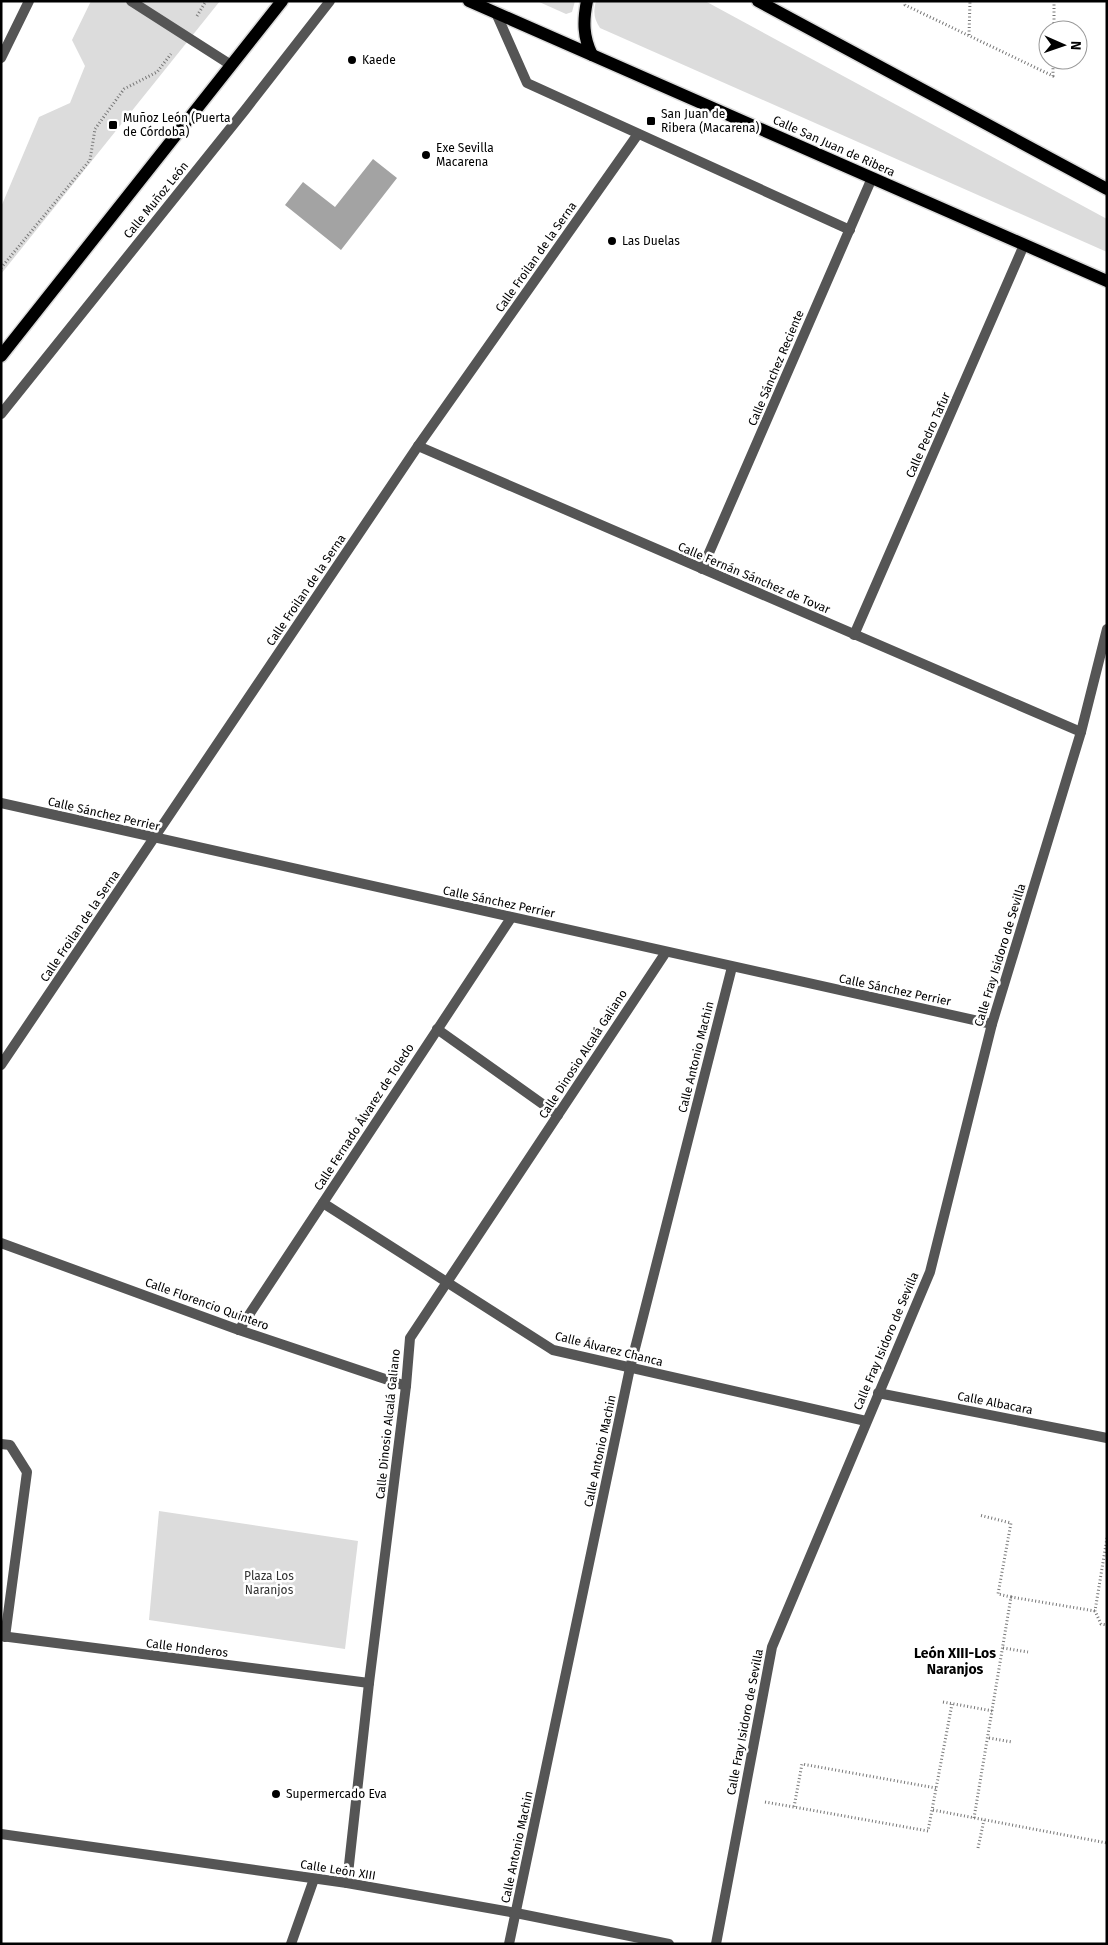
<svg xmlns="http://www.w3.org/2000/svg" width="1108" height="1945" viewBox="0 0 1108 1945" font-family="'Fira Sans',sans-serif">
  <rect width="100%" height="100%" fill="#fff"/>
  <g fill="#dcdcdc">
    <path d="M 91,1 L 220,1 L 1,274 L 1,207 L 39,117 L 70,103 L 85,66 L 72,40 Z"/>
    <path d="M 537,1 L 575,1 L 572,12 L 566,14 Z"/>
    <path d="M 596,1 L 705,1 L 1107,219 L 1107,252 L 600,28 C 594,19 593,12 596,1 Z"/>
    <path d="M 159,1511 L 358,1541 L 345,1649 L 149,1620 Z"/>
  </g>
  <path fill="#a3a3a3" d="M 373,159 L 397,178 L 341,250 L 285,205 L 303,182 L 335,207 Z"/>
  <g fill="none" stroke-linecap="round" stroke-linejoin="round">
    <g stroke="#dbdbdb" stroke-width="15">
      <g id="primary">
        <path d="M 469,1 L 1107,281"/>
        <path d="M 587,1 C 583,21 583,37 592,55"/>
        <path d="M 758,1 L 1107,189"/>
        <path d="M 1,356 L 282,1"/>
      </g>
    </g>
    <g stroke="#777" stroke-width="3" stroke-dasharray="1 2.5" stroke-linecap="butt">
      <path d="M 905,1 L 905,5 L 1053,76 L 1053,60"/>
      <path d="M 197,16 L 206,1"/>
      <path d="M 1054,30 L 1054,1"/>
      <path d="M 969,35 L 970,1"/>
      <path d="M 1,268 L 90,160 L 95,129 L 124,89 L 157,72 L 171,54"/>
      <path d="M 1107,1538 L 1095,1611 L 1101,1624 L 1107,1625"/>
      <path d="M 1011,1597 L 1095,1611"/>
      <path d="M 1003,1648 L 1028,1652"/>
      <path d="M 943,1702 L 993,1711"/>
      <path d="M 989,1738 L 1012,1742"/>
      <path d="M 936,1788 L 802,1764 L 794,1807 L 928,1831 L 952,1704"/>
      <path d="M 765,1802 L 794,1807"/>
      <path d="M 933,1810 L 1107,1843"/>
      <path d="M 974,1818 L 1011,1597 L 998,1594 L 1011,1523 L 979,1515"/>
      <path d="M 978,1848 L 984,1820"/>
    </g>
    <g stroke="#555" stroke-width="10">
      <path d="M 496,13 L 527,83 L 850,230"/>
      <path d="M 1,414 L 245,110 L 330,1"/>
      <path d="M 1,1444 L 10,1445 L 27,1472 L 5,1637"/>
      <path d="M 1,1636 L 369,1683"/>
    </g>
    <path stroke="#555" stroke-width="10" d="M 630,1368 L 732,967"/>
    <g stroke="#555" stroke-width="10">
      <path d="M 131,1 L 231,65"/>
      <path d="M 1,58 L 29,1"/>
      <path d="M 418,446 L 1081,732"/>
      <path d="M 702,569 L 872,178"/>
      <path d="M 854,635 L 1024,245"/>
      <path d="M 1,803 L 992,1024"/>
      <path d="M 437,1029 L 558,1115"/>
      <path d="M 1,1065 L 418,446 L 638,134"/>
      <path d="M 323,1203 L 553,1350 L 866,1421"/>
      <path d="M 1,1243 L 239,1330 L 406,1386"/>
      <path d="M 239,1330 L 511,918"/>
      <path d="M 878,1393 L 1107,1438"/>
      <path d="M 1,1834 L 347,1883 L 516,1913 L 669,1944"/>
      <path d="M 347,1883 L 369,1683 L 406,1386 L 410,1338 L 666,952"/>
      <path d="M 291,1944 L 314,1879"/>
      <path d="M 509,1944 L 630,1368"/>
      <path d="M 716,1944 L 772,1647 L 930,1272 L 992,1024 L 1081,732 L 1107,629"/>
    </g>
    <use href="#primary" stroke="#000" stroke-width="12"/>
  </g>
  <g fill="#000" stroke="#fff" stroke-width="2">
    <circle cx="352" cy="60" r="5"/>
    <rect x="646" y="116" width="10" height="10" rx="2.5"/>
    <rect x="108" y="120" width="10" height="10" rx="2.5"/>
    <circle cx="426" cy="155" r="5"/>
    <circle cx="612" cy="241" r="5"/>
    <circle cx="276" cy="1794" r="5"/>
  </g>
  <g text-anchor="middle" stroke-width="5" stroke-linejoin="round" paint-order="stroke">
    <g font-size="12" fill="#000" stroke="#fff" text-anchor="start">
      <text x="362" y="64">Kaede</text>
      <text x="661" y="118">San Juan de<tspan x="661" dy="14">Ribera (Macarena)</tspan></text>
      <text x="123" y="122">Muñoz León (Puerta<tspan x="123" dy="14">de Córdoba)</tspan></text>
      <text x="436" y="152">Exe Sevilla<tspan x="436" dy="14">Macarena</tspan></text>
      <text x="622" y="245">Las Duelas</text>
      <text x="286" y="1798">Supermercado Eva</text>
    </g>
    <g font-size="12" fill="#000" stroke="#fff">
      <text transform="translate(834 146) rotate(24)" y="4">Calle San Juan de Ribera</text>
      <text transform="translate(156 200) rotate(-51)" y="4">Calle Muñoz León</text>
      <text transform="translate(536 257) rotate(-55)" y="4">Calle Froilan de la Serna</text>
      <text transform="translate(776 368) rotate(-67)" y="4">Calle Sánchez Reciente</text>
      <text transform="translate(928 435) rotate(-66)" y="4">Calle Pedro Tafur</text>
      <text transform="translate(754 578) rotate(23)" y="4">Calle Fernán Sánchez de Tovar</text>
      <text transform="translate(306 590) rotate(-56)" y="4">Calle Froilan de la Serna</text>
      <text transform="translate(104 814) rotate(13)" y="4">Calle Sánchez Perrier</text>
      <text transform="translate(499 902) rotate(12)" y="4">Calle Sánchez Perrier</text>
      <text transform="translate(80 926) rotate(-56)" y="4">Calle Froilan de la Serna</text>
      <text transform="translate(1000 955) rotate(-73)" y="4">Calle Fray Isidoro de Sevilla</text>
      <text transform="translate(895 990) rotate(12)" y="4">Calle Sánchez Perrier</text>
      <text transform="translate(583 1054) rotate(-57)" y="4">Calle Dinosio Alcalá Galiano</text>
      <text transform="translate(696 1057) rotate(-76)" y="4">Calle Antonio Machin</text>
      <text transform="translate(364 1117) rotate(-57)" y="4">Calle Fernado Álvarez de Toledo</text>
      <text transform="translate(207 1304) rotate(20)" y="4">Calle Florencio Quintero</text>
      <text transform="translate(886 1341) rotate(-67)" y="4">Calle Fray Isidoro de Sevilla</text>
      <text transform="translate(609 1349) rotate(14)" y="4">Calle Álvarez Chanca</text>
      <text transform="translate(995 1403) rotate(11)" y="4">Calle Albacara</text>
      <text transform="translate(388 1424) rotate(-84)" y="4">Calle Dinosio Alcalá Galiano</text>
      <text transform="translate(600 1451) rotate(-78)" y="4">Calle Antonio Machin</text>
      <text transform="translate(187 1648) rotate(7)" y="4">Calle Honderos</text>
      <text transform="translate(745 1722) rotate(-79)" y="4">Calle Fray Isidoro de Sevilla</text>
      <text transform="translate(517 1847) rotate(-78)" y="4">Calle Antonio Machin</text>
      <text transform="translate(338 1870) rotate(9)" y="4">Calle León XIII</text>
    </g>
    <g font-size="12" fill="#333" stroke="#fff">
      <text x="269" y="1580">Plaza Los<tspan x="269" dy="14">Naranjos</tspan></text>
    </g>
    <g font-size="14" font-weight="bold" fill="#000" stroke="#fff">
      <text x="955" y="1658">León XIII-Los<tspan x="955" dy="16">Naranjos</tspan></text>
    </g>
  </g>
  <rect width="1108" height="1945" fill="none" stroke="#000000" stroke-width="5"/>
  <g transform="translate(1063 45) rotate(92)"><circle r="24" fill="#ffffff" stroke="#999999"/>
  <path d="M0-4L9 19L0 12L-9 19Z" fill="#000000"/>
  <text y="-8" font-size="14" font-weight="bold" text-anchor="middle" fill="#000000">N</text>
  </g>
</svg>
